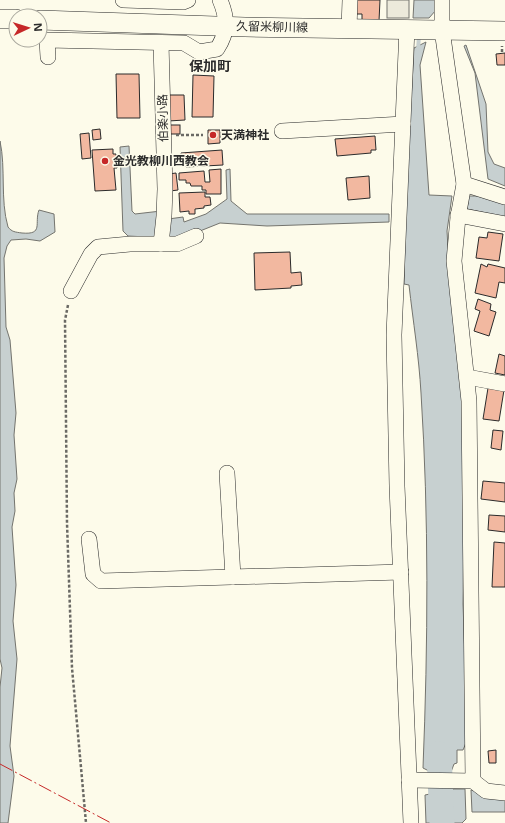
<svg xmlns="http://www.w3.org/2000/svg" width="505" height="823" viewBox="0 0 505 823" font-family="'Noto Sans','Noto Sans JP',sans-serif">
  <rect width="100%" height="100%" fill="#fdfbea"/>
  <rect fill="#eceadb" stroke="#74746e" x="387" y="0" width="22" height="18"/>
  <g fill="#c7d0d0" stroke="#74746e">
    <path d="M 414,0 L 436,0 L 436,10 L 429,18 L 413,18 Z"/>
    <path d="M 426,42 L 420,65 L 429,195 L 452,196 L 447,231 L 450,281 L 462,372 L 464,520 L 463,604 L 468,738 L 463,750 L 457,750 L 457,763 L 454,764 L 451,772 L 433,773 L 423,768 C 428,643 429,518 421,393 C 419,357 413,321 409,285 L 404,284 L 406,187 L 414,48 Z"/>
    <path d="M 466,45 L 486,104 L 488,152 L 494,164 L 505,168 L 505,186 L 488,179 L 475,73 L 464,46 Z"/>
    <path d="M 0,141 C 6,169 0,199 8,227 C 12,232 15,232 22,233 C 44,235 34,223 39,210 L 54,214 L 55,232 L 40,241 L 26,239 L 11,240 L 7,246 L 4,258 L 6,327 L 10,340 L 16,413 L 14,435 L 17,479 L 14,493 L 15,511 L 12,527 L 16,585 L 13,621 L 17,659 L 10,746 L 14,776 L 8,823 L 0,823 L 0,687 L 2,668 L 0,659 Z"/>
    <path d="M 129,146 L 132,211 L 135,214 L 161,211 L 161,220 L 183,217 L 184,222 L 206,214 L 227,199 L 226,170 L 230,169 L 231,201 L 247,214 L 389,214 L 389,222 L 267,226 L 220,223 L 185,237 L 166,238 L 128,236 L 123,231 L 120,147 Z"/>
    <path d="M 469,196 L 478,196 L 505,204 L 505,217 L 467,209 Z"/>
    <path d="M 454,789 L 465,789 L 466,819 L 462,823 L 426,823 L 425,795 Z"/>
    <path d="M 471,790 L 505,798 L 505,812 L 472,812 Z"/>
  </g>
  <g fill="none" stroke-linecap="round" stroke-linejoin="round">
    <path stroke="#c7d0d0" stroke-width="4" d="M 418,52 L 419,34"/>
    <path stroke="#c7d0d0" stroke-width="25" d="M 439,754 L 442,823"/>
  </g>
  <g fill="#f2b8a0" stroke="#2b2b2b">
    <path d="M 354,0 L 380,0 L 379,21 L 362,20 L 362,14 L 353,14 Z"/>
    <path d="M 505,53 L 505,65 L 497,65 L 496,54 Z"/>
    <path d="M 116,74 L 139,74 L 140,118 L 117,118 Z"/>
    <path d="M 193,75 L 214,76 L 213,117 L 192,117 Z"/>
    <path d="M 167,95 L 184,95 L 185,120 L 168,121 Z"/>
    <rect x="168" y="125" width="12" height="9"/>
    <path d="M 100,129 L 101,139 L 93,140 L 92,130 Z"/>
    <path d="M 208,130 L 220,130 L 220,143 L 208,144 Z"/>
    <path d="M 89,133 L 91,158 L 82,159 L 80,134 Z"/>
    <path d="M 375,136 L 376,150 L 371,150 L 371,153 L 337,156 L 335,139 Z"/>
    <path d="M 113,149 L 113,154 L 116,154 L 117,168 L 114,168 L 116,190 L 95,191 L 92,150 Z"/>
    <path d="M 222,150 L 223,165 L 186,167 L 186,165 L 181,165 L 181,153 Z"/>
    <path d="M 221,169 L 221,194 L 206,194 L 206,190 L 202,190 L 202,186 L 191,186 L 190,183 L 186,183 L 186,180 L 179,180 L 179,173 L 204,171 L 205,182 L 210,182 L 209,170 Z"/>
    <path d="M 176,173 L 178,190 L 170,191 L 169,174 Z"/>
    <path d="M 369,176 L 370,198 L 348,200 L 346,178 Z"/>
    <path d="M 205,192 L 205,197 L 210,197 L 211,205 L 204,206 L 204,208 L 195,209 L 195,214 L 189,214 L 189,211 L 180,212 L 179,193 Z"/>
    <path d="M 488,232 L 503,234 L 499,261 L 476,258 L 479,237 L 487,238 Z"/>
    <path d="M 290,252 L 291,273 L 301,272 L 302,285 L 291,286 L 291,288 L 255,290 L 254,253 Z"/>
    <path d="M 481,264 L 487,267 L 488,264 L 505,268 L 505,283 L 499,282 L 496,298 L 475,293 Z"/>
    <path d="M 478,299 L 491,304 L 490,310 L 496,312 L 489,336 L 474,331 L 480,311 L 475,309 Z"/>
    <path d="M 499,354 L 505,356 L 505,375 L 495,373 Z"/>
    <path d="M 488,388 L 504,390 L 499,421 L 483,419 Z"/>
    <path d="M 493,430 L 503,431 L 501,450 L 491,448 Z"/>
    <path d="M 483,481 L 505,483 L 505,502 L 481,499 Z"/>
    <path d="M 489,515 L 505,516 L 505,532 L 488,530 Z"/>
    <path d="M 494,542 L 505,543 L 505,587 L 492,587 Z"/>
    <path d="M 496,750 L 496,763 L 489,763 L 488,751 Z"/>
  </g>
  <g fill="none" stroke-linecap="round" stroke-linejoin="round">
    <g stroke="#2b2b2b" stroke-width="16">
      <g id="minor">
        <path d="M 123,0 L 183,2 L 188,0"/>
        <path d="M 442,0 L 442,30 L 464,184 L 458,217 L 454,261 L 469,401 L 473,781"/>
        <path d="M 407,28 L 394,335 L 397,486 L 411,823"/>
        <path d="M 349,29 L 350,0"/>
        <path d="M 161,43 L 165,189 L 164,216 L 161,244"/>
        <path d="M 48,57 L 47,40 L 184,43 L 199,52 L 217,49 C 228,32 228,19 220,0"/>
        <path d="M 282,131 L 403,124"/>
        <path d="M 464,184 L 505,197"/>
        <path d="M 458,215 L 505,224"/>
        <path d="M 71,291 L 91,254 L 98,247 L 130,244 L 177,244 L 196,236"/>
        <path d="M 467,377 L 505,384"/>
        <path d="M 227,473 L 233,577"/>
        <path d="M 89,539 L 93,574 L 101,581 L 401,572"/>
        <path d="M 409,780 L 473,781 L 486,791 L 505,793"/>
      </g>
    </g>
    <g stroke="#2b2b2b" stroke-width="20">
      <g id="major">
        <path d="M 0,19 L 16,19"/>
        <path d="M 40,20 L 245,27 L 505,31"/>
      </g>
    </g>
    <g stroke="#6a6964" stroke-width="2.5" stroke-dasharray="3 2" stroke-linecap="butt">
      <path d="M 502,52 L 502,46"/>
      <path d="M 176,135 L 203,135"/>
      <path d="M 68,305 L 65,320 L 67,523 L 72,668 L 86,823"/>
    </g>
    <use href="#minor" stroke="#fdfbea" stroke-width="15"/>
    <use href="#major" stroke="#fdfbea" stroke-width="19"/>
    <path stroke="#c62828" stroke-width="1" stroke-dasharray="14 3 2 3" stroke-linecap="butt" d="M 0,764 L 111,823"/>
  </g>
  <g fill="#c62828" stroke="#fdfbea" stroke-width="1.5">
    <circle cx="213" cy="135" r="4"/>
    <circle cx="105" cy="161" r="4"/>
  </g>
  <g text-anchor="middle" stroke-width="3" stroke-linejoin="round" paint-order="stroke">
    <g font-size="12" fill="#2b2b2b" stroke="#fdfbea">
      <text transform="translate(272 27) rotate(1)" y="4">久留米柳川線</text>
      <text transform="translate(163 118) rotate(-91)" y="4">伯楽小路</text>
    </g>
    <g font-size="12" font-weight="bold" fill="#2b2b2b" stroke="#fdfbea" text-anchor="start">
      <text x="221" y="139">天満神社</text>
      <text x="113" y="165">金光教柳川西教会</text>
    </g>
    <g font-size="14" font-weight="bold" fill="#2b2b2b" stroke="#fdfbea">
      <text x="210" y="71">保加町</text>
    </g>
  </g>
  <g transform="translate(28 28) rotate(86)"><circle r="19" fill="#fdfbea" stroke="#a9a89e"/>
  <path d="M0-3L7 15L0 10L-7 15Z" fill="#c62828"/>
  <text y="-6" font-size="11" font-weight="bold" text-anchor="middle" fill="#2b2b2b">N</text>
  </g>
</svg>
